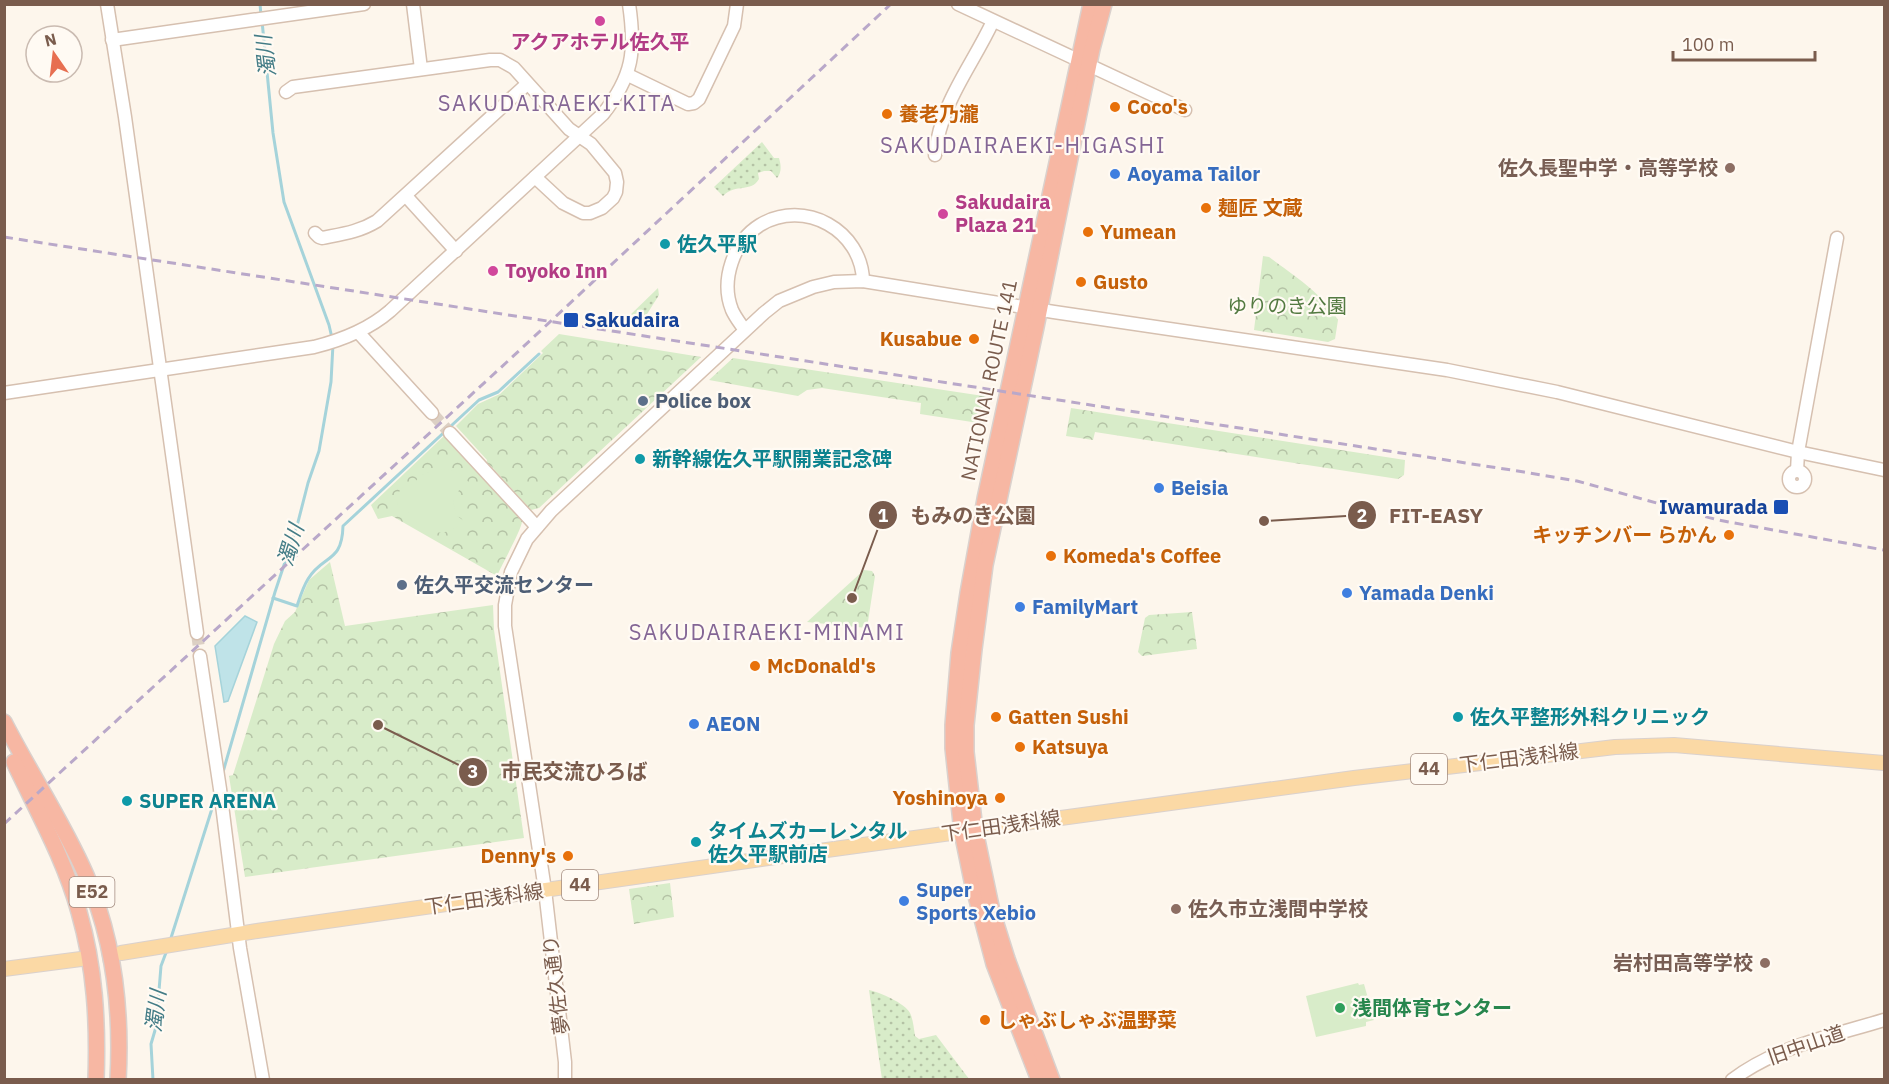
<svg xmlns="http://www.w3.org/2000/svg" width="1889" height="1084" viewBox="0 0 1889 1084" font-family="'IBM Plex Sans','Noto Sans JP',sans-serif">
  <defs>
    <pattern id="grass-dots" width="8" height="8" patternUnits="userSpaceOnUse" patternTransform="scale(1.5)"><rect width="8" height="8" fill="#d8ecc9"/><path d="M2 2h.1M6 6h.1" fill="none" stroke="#b4c2a5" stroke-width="1.8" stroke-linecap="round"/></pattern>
    <pattern id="forest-crowns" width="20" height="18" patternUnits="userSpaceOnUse" patternTransform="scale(1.5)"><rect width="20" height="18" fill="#d8ecc9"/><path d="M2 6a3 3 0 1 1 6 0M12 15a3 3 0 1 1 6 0" fill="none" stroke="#b4c2a5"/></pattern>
  </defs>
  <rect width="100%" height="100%" fill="#fdf6ec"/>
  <g fill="url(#grass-dots)">
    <path d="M 762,142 L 774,158 L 779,158 C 781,165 782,172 777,178 L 771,171 L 764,171 L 758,173 L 759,179 C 751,193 736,183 723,196 L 714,187 Z"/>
    <path d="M 658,288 L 659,295 L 642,322 L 626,319 Z"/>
    <path d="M 869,990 C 879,992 905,1003 910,1013 C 913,1019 914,1029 915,1036 L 919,1039 L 936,1035 L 969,1079 L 882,1079 Z"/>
  </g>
  <g fill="url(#forest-crowns)">
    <path d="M 1263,256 L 1269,257 C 1293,275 1322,293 1338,320 L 1335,339 L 1328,342 L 1254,330 Z"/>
    <path d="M 559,334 L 701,357 L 539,508 L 531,510 L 491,466 L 489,484 L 522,521 C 522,529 502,564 497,576 L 392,516 L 378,519 L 371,505 L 445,435 L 484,478 L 487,460 L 456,426 L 478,404 L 500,394 L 543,353 L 541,351 Z"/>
    <path d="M 733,358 L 990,397 L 985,424 L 920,414 L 921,403 L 822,388 L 807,390 L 798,396 L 709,380 Z"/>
    <path d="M 1071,408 L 1405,460 L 1404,475 L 1398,479 L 1095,432 L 1093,440 L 1066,436 Z"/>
    <path d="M 330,562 L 345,626 L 493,605 L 494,630 L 524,838 L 245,877 L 229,776 L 233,775 L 274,644 L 285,621 L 295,612 L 309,580 Z"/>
    <path d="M 864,570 L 872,571 L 875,576 L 867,628 L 807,622 Z"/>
    <path d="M 1192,612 L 1197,649 L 1142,656 L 1138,652 L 1145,618 L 1149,615 Z"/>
    <path d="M 670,883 L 674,917 L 634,924 L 629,889 Z"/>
  </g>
  <g fill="#d8ecc9">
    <path d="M 436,469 C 450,469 461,471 469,483 L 461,487 L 453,500 L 456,515 L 464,521 C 452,534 434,537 420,525 C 416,523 414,516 411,514 C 403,509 401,513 397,503 L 400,489 L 413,484 L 421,475 Z"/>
    <path d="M 1358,983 L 1359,985 L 1364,984 L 1374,1020 L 1366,1022 L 1366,1026 L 1316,1037 L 1306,996 Z"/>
  </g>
  <path fill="#bfe3e8" stroke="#a5d3da" stroke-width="1.5" d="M 245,616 L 257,622 L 228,701 L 224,702 L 215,646 Z"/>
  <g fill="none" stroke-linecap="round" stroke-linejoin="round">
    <g stroke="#a5d3da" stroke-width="3">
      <path d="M 260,4 L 261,15"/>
      <path d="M 262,21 L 273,133 L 284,202 L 329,325 L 332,338"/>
      <path d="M 273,598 L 297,606 C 300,597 303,587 308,579 C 323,554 342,564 343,526 L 479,400 L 498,392 L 539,354"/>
      <path d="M 223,772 L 275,592 L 297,526 L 308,483 L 319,451 L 331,382 L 333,344"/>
      <path d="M 170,941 L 216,796"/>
      <path d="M 153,1080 L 151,1044 L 156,1027 L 161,966 L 167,950"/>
    </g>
    <g stroke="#dcd0c4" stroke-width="12" stroke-dasharray="12 6" stroke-linecap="butt">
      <path d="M 432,413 L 450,433"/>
      <path d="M 197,633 L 200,656"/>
    </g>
    <path stroke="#dcd0c4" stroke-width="14" stroke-dasharray="14 7" stroke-linecap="butt" d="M 81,959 L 121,953"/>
    <g stroke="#d6c0b0" stroke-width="15">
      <g id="secondary">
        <path d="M 107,4 L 125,117 L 197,633"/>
        <path d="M 413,4 L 421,69"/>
        <path d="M 958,4 L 1185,110"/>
        <path d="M 112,40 L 364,4"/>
        <path d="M 628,75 L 688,104 L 694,103 L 699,99 L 734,26 L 737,4"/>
        <path d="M 286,92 L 293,87 L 490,60 L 500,60 L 514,68 L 569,129 L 591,144 L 615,173 L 617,182 L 616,192 L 613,198 L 602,208 L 590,213 L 583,213 L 563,203 L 535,177"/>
        <path d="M 935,155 C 941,101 971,68 993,21"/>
        <path d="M 406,196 L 456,251"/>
        <path d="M 315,233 L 319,237 L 322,238 C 342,234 359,232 377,221 L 527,84"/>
        <path d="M 744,329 C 740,323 735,317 732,310 C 720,280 734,241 760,225 C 805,198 862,231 863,281"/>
        <path d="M 358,332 L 432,413"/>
        <path d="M 4,393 L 314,347 C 342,340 368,330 390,311 L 603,114 C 633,76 636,51 629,4"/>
        <path d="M 450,433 L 537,527"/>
        <path d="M 1797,471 L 1798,452 L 1837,238"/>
        <circle cx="1797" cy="479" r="8"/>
        <path d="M 200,656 L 220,789 L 240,948 L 263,1080"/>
        <path d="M 565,1080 L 565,1062 L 545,890 L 505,626 L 505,605 L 511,572 L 527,539 L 551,511 L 764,313 L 779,301 L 813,287 L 834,282 L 863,281 L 1054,312 L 1447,370 L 1557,392 L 1798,452 L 1884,470"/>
        <path d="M 1732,1080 C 1777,1046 1832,1036 1884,1020"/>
      </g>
    </g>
    <g stroke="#dad1cd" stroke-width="16">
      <g id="primary">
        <path d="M 121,953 L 257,931 L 790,855 L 1354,778 L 1615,747 L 1674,745 L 1884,763"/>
        <path d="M 4,969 L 81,959"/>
      </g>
    </g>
    <g stroke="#dad1cd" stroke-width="18">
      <g id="highway">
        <path d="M 4,722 C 30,773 63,822 86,875 C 114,940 122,1009 118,1080"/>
        <path d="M 14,762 C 37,811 65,860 79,912 C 95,968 98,1022 96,1080"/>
        <path d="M 1039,1080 L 994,964 L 972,881 L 962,832 L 953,748 L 953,725 L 959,653 L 968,593 L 985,499 L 1091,4"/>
        <path d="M 1052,1080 L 1007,959 L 992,911 L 975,830 L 966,752 L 966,725 L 974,649 L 985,565 L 1036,327 L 1092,49 L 1104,4"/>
      </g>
    </g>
    <use href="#secondary" stroke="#fff" stroke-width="12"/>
    <use href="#primary" stroke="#fbd9a5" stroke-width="14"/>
    <use href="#highway" stroke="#f7b7a3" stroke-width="15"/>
    <g stroke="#b9a8c9" stroke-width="3" stroke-dasharray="9 6" stroke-linecap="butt">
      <path d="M 4,237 L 1524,472 L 1577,481 L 1718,520 L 1884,550"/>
      <path d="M 4,824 L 508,361 L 891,4"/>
    </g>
  </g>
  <g fill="#d1479c" stroke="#fffaf3" stroke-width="2">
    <circle cx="600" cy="21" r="6"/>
    <circle cx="943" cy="214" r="6"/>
    <circle cx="493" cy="271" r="6"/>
  </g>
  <g fill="#e8710a" stroke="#fffaf3" stroke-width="2">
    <circle cx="1115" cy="107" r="6"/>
    <circle cx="887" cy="114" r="6"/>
    <circle cx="1206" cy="208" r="6"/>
    <circle cx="1088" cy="232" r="6"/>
    <circle cx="1081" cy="282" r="6"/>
    <circle cx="974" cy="339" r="6"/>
    <circle cx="1729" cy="535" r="6"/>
    <circle cx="1051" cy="556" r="6"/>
    <circle cx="755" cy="666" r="6"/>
    <circle cx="996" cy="717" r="6"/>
    <circle cx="1020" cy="747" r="6"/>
    <circle cx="1000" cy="798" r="6"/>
    <circle cx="568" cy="856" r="6"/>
    <circle cx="985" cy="1020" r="6"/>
  </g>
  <g fill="#8d6e63" stroke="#fffaf3" stroke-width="2">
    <circle cx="1730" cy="168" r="6"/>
    <circle cx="1176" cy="909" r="6"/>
    <circle cx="1765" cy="963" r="6"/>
  </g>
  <g fill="#3f7fe0" stroke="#fffaf3" stroke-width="2">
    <circle cx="1115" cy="174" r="6"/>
    <circle cx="1159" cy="488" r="6"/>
    <circle cx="1347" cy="593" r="6"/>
    <circle cx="1020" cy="607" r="6"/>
    <circle cx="694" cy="724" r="6"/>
    <circle cx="904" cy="901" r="6"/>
  </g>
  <g fill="#0f9aa8" stroke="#fffaf3" stroke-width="2">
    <circle cx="665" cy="244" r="6"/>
    <circle cx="640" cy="459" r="6"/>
    <circle cx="1458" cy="717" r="6"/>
    <circle cx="127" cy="801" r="6"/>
    <circle cx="696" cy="842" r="6"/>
  </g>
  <g fill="#1a4fb4" stroke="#fffaf3" stroke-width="2">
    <rect x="563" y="312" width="16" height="16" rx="3"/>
    <rect x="1773" y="499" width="16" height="16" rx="3"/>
  </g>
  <g fill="#5c6f8a" stroke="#fffaf3" stroke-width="2">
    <circle cx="643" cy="401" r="6"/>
    <circle cx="402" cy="585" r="6"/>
  </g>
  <circle fill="#2e9e5b" stroke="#fffaf3" stroke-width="2" cx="1340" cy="1008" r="6"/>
  <g text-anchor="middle" stroke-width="4.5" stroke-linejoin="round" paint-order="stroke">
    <g fill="#fffaf3" stroke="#a28b7f" stroke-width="1.5">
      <rect x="1411" y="754" width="36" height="30" rx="4.5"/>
      <rect x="562" y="870" width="36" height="30" rx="4.5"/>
      <rect x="69.5" y="877" width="45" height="30" rx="4.5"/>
    </g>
    <g font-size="18" font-weight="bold" fill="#7a5c4d">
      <text x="1429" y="775">44</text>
      <text x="580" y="891">44</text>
      <text x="92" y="898">E52</text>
    </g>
    <g font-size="20" font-weight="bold" fill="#b23c85" stroke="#fffaf3" text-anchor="start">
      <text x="600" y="49" text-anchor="middle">アクアホテル佐久平</text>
      <text x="955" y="209">Sakudaira<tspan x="955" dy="23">Plaza 21</tspan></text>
      <text x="505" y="278">Toyoko Inn</text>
    </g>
    <g font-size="20" font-weight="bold" fill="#c56008" stroke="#fffaf3" text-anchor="start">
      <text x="1127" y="114">Coco's</text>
      <text x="899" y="121">養老乃瀧</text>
      <text x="1218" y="215">麺匠 文蔵</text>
      <text x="1100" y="239">Yumean</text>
      <text x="1093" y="289">Gusto</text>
      <text x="962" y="346" text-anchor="end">Kusabue</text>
      <text x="1717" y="542" text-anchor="end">キッチンバー らかん</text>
      <text x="1063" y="563">Komeda's Coffee</text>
      <text x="767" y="673">McDonald's</text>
      <text x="1008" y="724">Gatten Sushi</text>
      <text x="1032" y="754">Katsuya</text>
      <text x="988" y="805" text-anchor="end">Yoshinoya</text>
      <text x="556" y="863" text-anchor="end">Denny's</text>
      <text x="997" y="1027">しゃぶしゃぶ温野菜</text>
    </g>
    <g font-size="20" font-weight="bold" fill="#785e54" stroke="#fffaf3" text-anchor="end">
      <text x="1718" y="175">佐久長聖中学・高等学校</text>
      <text x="1188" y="916" text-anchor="start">佐久市立浅間中学校</text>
      <text x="1753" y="970">岩村田高等学校</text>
    </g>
    <g font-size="20" font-weight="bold" fill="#366cbe" stroke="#fffaf3" text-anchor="start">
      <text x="1127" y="181">Aoyama Tailor</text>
      <text x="1171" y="495">Beisia</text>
      <text x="1359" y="600">Yamada Denki</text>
      <text x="1032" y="614">FamilyMart</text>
      <text x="706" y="731">AEON</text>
      <text x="916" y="897">Super<tspan x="916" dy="23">Sports Xebio</tspan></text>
    </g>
    <g font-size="20" font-weight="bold" fill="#0d838f" stroke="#fffaf3" text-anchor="start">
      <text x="677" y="251">佐久平駅</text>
      <text x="652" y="466">新幹線佐久平駅開業記念碑</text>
      <text x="1470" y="724">佐久平整形外科クリニック</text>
      <text x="139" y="808">SUPER ARENA</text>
      <text x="708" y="838">タイムズカーレンタル<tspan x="708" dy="23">佐久平駅前店</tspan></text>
    </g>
    <g font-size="20" fill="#537a41" stroke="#fffaf3">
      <text x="1287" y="313">ゆりのき公園</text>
    </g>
    <g font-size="20" font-weight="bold" fill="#164399" stroke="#fffaf3" text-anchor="start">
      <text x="584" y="327">Sakudaira</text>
      <text x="1768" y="514" text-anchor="end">Iwamurada</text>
    </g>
    <g font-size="20" fill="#7a5c4d" stroke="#fffaf3">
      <text transform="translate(989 380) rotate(-78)" y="7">NATIONAL ROUTE 141</text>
      <text transform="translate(1519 758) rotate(-7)" y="7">下仁田浅科線</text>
      <text transform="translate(1001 826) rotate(-8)" y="7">下仁田浅科線</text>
      <text transform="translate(484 899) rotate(-8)" y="7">下仁田浅科線</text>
      <text transform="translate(556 985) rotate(-97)" y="7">夢佐久通り</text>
      <text transform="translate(1806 1045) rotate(-19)" y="7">旧中山道</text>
    </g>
    <g font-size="20" font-weight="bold" fill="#4e5e75" stroke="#fffaf3" text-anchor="start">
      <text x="655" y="408">Police box</text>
      <text x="414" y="592">佐久平交流センター</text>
    </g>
    <g font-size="20" font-weight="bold" fill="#27864d" stroke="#fffaf3" text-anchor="start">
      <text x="1352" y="1015">浅間体育センター</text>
    </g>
    <g font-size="21" font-style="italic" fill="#437c86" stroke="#fffaf3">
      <text transform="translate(266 56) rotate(-97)" y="7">濁川</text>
      <text transform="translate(291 545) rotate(-73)" y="7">濁川</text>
      <text transform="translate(156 1011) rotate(-83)" y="7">濁川</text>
    </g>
    <g font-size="22" letter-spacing="1.5" fill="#846695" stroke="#fffaf3">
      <text x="557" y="111">SAKUDAIRAEKI-KITA</text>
      <text x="1023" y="153">SAKUDAIRAEKI-HIGASHI</text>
      <text x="767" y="640">SAKUDAIRAEKI-MINAMI</text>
    </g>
  </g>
  <path fill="none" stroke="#7a5c4d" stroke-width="2" d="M852 598L883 515M1264 521L1362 515M378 725L473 772"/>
  <g fill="#7a5c4d" stroke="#fffaf3" stroke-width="2">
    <circle cx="852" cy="598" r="6"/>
    <circle cx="1264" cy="521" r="6"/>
    <circle cx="378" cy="725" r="6"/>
    <circle cx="883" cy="515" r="15"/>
    <circle cx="1362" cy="515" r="15"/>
    <circle cx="473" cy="772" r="15"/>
  </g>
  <g font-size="18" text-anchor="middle" font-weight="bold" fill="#fff">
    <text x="883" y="522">1</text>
    <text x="1362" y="522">2</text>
    <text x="473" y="778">3</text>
  </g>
  <g font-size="21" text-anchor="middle" font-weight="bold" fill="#7a5c4d" stroke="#fffaf3" stroke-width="4.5" stroke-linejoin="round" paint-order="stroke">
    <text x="973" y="523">もみのき公園</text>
    <text x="1436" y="523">FIT-EASY</text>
    <text x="574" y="779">市民交流ひろば</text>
  </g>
  <rect width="1889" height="1084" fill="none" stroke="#7a5c4d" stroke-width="12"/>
  <g transform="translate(54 54) rotate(346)"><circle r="28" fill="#fffaf3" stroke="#cabbb1" stroke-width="1.5"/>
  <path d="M0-4.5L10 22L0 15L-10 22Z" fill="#e76f51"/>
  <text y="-9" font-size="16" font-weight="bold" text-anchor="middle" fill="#7a5c4d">N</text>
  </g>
  <path d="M1673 51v9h142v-9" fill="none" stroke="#7a5c4d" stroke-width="3"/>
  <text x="1682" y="51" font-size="18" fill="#7a5c4d" stroke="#fffaf3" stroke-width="4.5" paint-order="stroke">100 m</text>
</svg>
